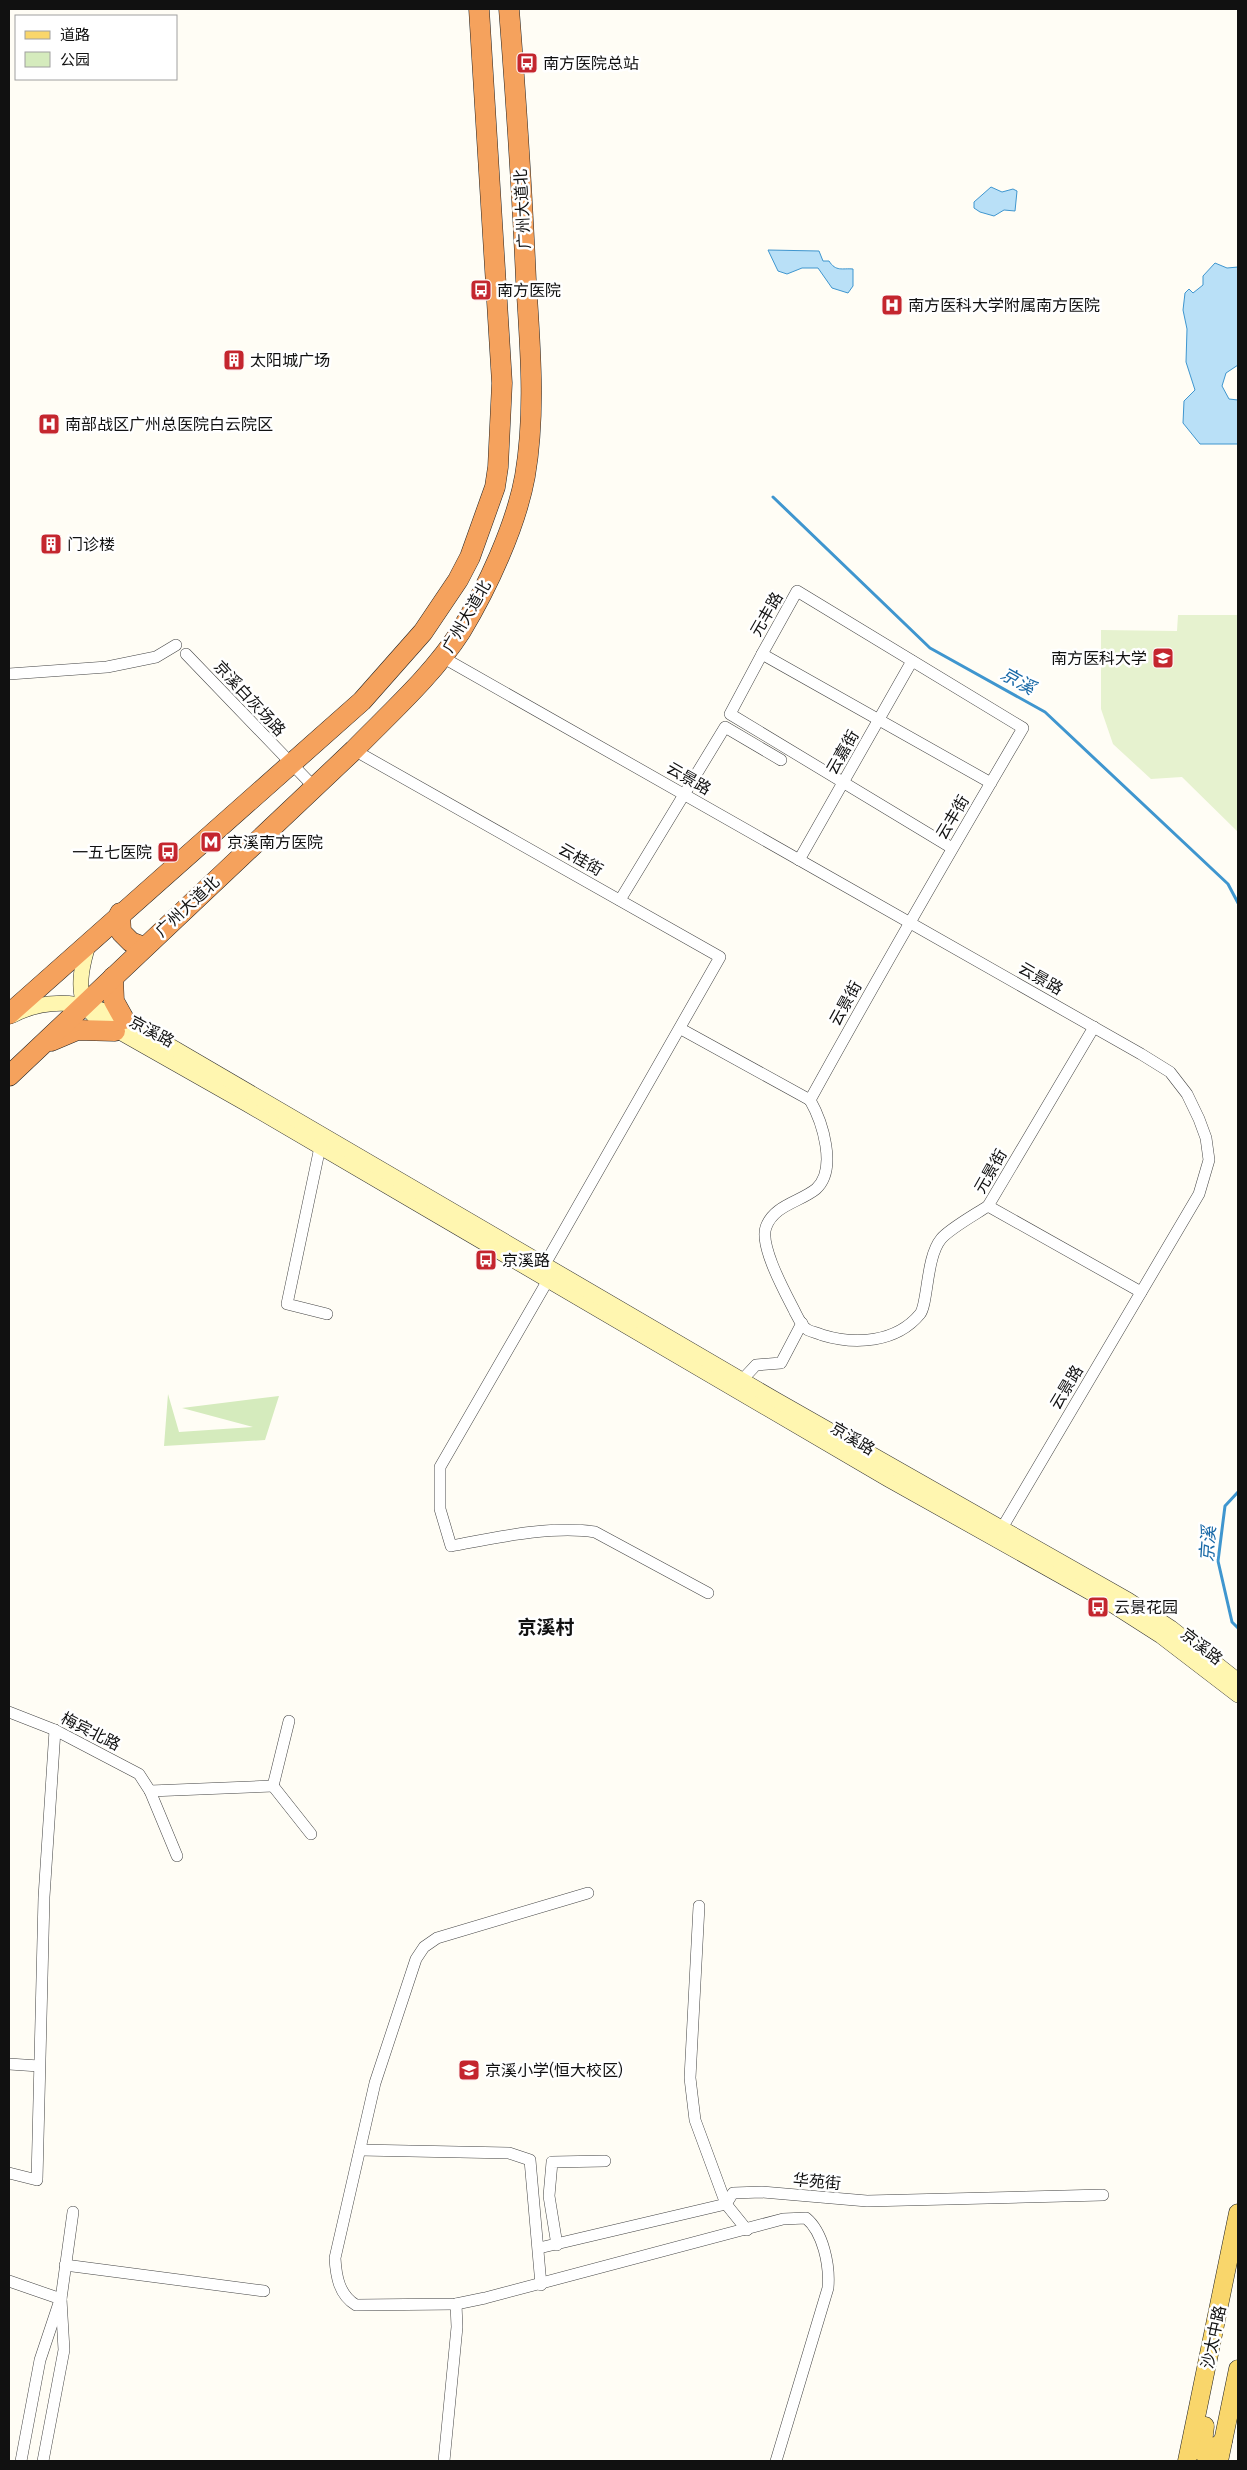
<svg xmlns="http://www.w3.org/2000/svg" width="1247" height="2470" viewBox="0 0 1247 2470" font-family="Bitter,'Noto Sans SC',serif">
  <rect width="100%" height="100%" fill="#fffdf5"/>
  <path fill="#d5ebbd" d="M 168,1394 L 179,1432 L 253,1427 L 182,1408 L 279,1396 L 265,1440 L 164,1446 Z"/>
  <path fill="#e6f2cf" d="M 1178,615 L 1238,615 L 1238,832 L 1182,777 L 1151,779 L 1113,744 L 1101,709 L 1101,630 L 1177,631 Z"/>
  <g fill="#b9e0f7" stroke="#3f96cf">
    <path d="M 991,187 L 1002,192 L 1013,189 L 1017,191 L 1015,211 L 1004,210 L 994,216 L 980,212 L 974,208 L 974,202 Z"/>
    <path d="M 768,250 L 819,251 L 823,261 L 829,261 C 836,272 842,268 853,269 L 853,286 L 848,293 L 832,288 L 818,268 L 802,268 L 787,274 L 778,271 Z"/>
    <path d="M 1215,263 L 1227,268 L 1238,267 L 1238,365 L 1226,373 L 1222,386 L 1229,399 L 1238,400 L 1238,444 L 1200,444 L 1183,423 L 1184,401 L 1195,390 L 1186,362 L 1187,329 L 1183,310 L 1185,293 L 1189,289 L 1193,293 L 1203,285 L 1203,276 Z"/>
  </g>
  <g fill="none" stroke-linecap="round" stroke-linejoin="round">
    <g stroke="#3f96cf" stroke-width="3">
      <path d="M 773,497 L 930,648 L 1045,712 L 1228,884 L 1238,903"/>
      <path d="M 1238,1492 L 1225,1506 L 1218,1561 L 1232,1622 L 1238,1628"/>
    </g>
    <g stroke="#444" stroke-width="12">
      <g id="street">
        <path d="M 186,654 L 314,787"/>
        <path d="M 762,654 L 730,714 L 952,848"/>
        <path d="M 442,657 L 1141,1054 L 1170,1072 L 1187,1094 L 1199,1119 L 1206,1138 L 1209,1160 L 1199,1194 L 1002,1528"/>
        <path d="M 9,674 L 107,667 L 156,657 L 176,645"/>
        <path d="M 354,750 L 720,957 L 545,1264"/>
        <path d="M 799,860 L 912,661"/>
        <path d="M 620,900 L 725,727 L 781,760"/>
        <path d="M 1094,1027 L 988,1206 L 1141,1292"/>
        <path d="M 681,1029 L 810,1100"/>
        <path d="M 810,1100 C 879,975 950,852 1023,728 L 797,591 L 762,654 L 991,783"/>
        <path d="M 810,1100 C 822,1121 838,1169 816,1189 C 800,1202 774,1205 766,1227 C 759,1246 786,1294 795,1312 C 798,1318 802,1327 808,1330 C 812,1332 818,1333 822,1335 C 855,1345 896,1343 920,1314 C 928,1304 926,1257 941,1239 C 949,1229 976,1214 988,1206"/>
        <path d="M 320,1147 L 287,1304 L 327,1314"/>
        <path d="M 548,1280 L 440,1467 L 440,1509 L 451,1546 C 494,1538 552,1525 595,1532 L 708,1593"/>
        <path d="M 742,1380 L 756,1365 L 781,1363 L 802,1323"/>
        <path d="M 9,1712 L 55,1730 L 139,1774 L 150,1791 L 177,1856"/>
        <path d="M 273,1786 L 289,1721"/>
        <path d="M 273,1786 L 311,1834"/>
        <path d="M 150,1791 L 273,1786"/>
        <path d="M 588,1893 L 437,1938 L 424,1947 L 416,1959 L 375,2083 L 335,2258 C 336,2276 339,2295 356,2305 L 456,2304 L 485,2298 L 783,2219 L 806,2218 C 823,2232 830,2265 828,2288 L 776,2461"/>
        <path d="M 699,1906 L 690,2078 L 695,2120 L 726,2204 L 747,2230"/>
        <path d="M 9,2064 L 39,2066"/>
        <path d="M 360,2150 L 509,2153 L 530,2160 L 541,2285"/>
        <path d="M 9,2173 L 37,2180 L 44,1897 L 55,1730"/>
        <path d="M 557,2245 L 549,2196 L 552,2162 L 605,2161"/>
        <path d="M 539,2248 L 726,2204 L 733,2193 L 762,2192 L 867,2201 L 1103,2195"/>
        <path d="M 65,2265 L 264,2291"/>
        <path d="M 9,2281 L 61,2299"/>
        <path d="M 21,2461 L 40,2360 L 59,2303"/>
        <path d="M 43,2461 L 64,2350 L 61,2299 L 73,2212"/>
        <path d="M 444,2461 L 457,2327 L 456,2304"/>
      </g>
    </g>
    <g stroke="#333" stroke-width="16">
      <g id="secondary">
        <path d="M 89,942 C 83,961 77,984 84,1003 C 86,1009 93,1014 97,1019 L 247,1104 L 888,1479 L 1111,1604 L 1161,1636 L 1238,1695"/>
        <path d="M 13,1015 C 49,996 89,1002 124,1019 L 776,1400 L 1128,1600 L 1171,1628 L 1238,1681"/>
      </g>
    </g>
    <g stroke="#222" stroke-width="19">
      <g id="primary">
        <path d="M 1205,2426 L 1202,2452 L 1207,2454 L 1223,2441"/>
        <path d="M 1187,2461 L 1238,2213"/>
        <path d="M 1219,2461 L 1238,2369"/>
      </g>
    </g>
    <g stroke="#222" stroke-width="21">
      <g id="highway">
        <path d="M 120,913 L 121,932 L 131,942 L 144,947"/>
        <path d="M 113,977 L 114,1001 L 124,1019"/>
        <path d="M 9,1014 L 362,701 L 423,632 L 458,580 L 470,557 L 495,487 L 498,467 L 502,383 L 479,9"/>
        <path d="M 51,1041 L 77,1030 L 115,1031"/>
        <path d="M 9,1076 L 354,750 C 391,712 432,676 461,631 C 487,588 516,526 525,476 C 536,412 530,345 526,280 C 522,190 516,99 509,9"/>
      </g>
    </g>
    <use href="#street" stroke="#fff" stroke-width="11"/>
    <use href="#secondary" stroke="#fff6b0" stroke-width="15"/>
    <use href="#primary" stroke="#f9d66b" stroke-width="18"/>
    <use href="#highway" stroke="#f5a25d" stroke-width="20"/>
  </g>
  <defs>
    <g id="bus-square" transform="scale(1.125)"><rect x="-9" y="-9" width="18" height="18" rx="4" fill="#c4262e" stroke="#fff"/><path d="M-5-6H5V4H4V6H2V4H-2V6H-4V4H-5ZM-3.5-4V0h7V-4ZM-3.5 1.2v1.5H-2V1.2ZM2 1.2v1.5H3.5V1.2Z" fill="#fff"/></g>
    <g id="hospital-square" transform="scale(1.125)"><rect x="-9" y="-9" width="18" height="18" rx="4" fill="#c4262e" stroke="#fff"/><path d="M-5-5h3v3.5h4V-5h3V5h-3V1.5h-4V5h-3Z" fill="#fff"/></g>
    <g id="building-square" transform="scale(1.125)"><rect x="-9" y="-9" width="18" height="18" rx="4" fill="#c4262e" stroke="#fff"/><path d="M-4-6H4V6H1V3H-1V6H-4ZM-2.5-4.3h1.7v1.8h-1.7ZM.8-4.3h1.7v1.8H.8ZM-2.5-1h1.7V.8h-1.7ZM.8-1h1.7V.8H.8Z" fill="#fff"/></g>
    <g id="university-square" transform="scale(1.125)"><rect x="-9" y="-9" width="18" height="18" rx="4" fill="#c4262e" stroke="#fff"/><path d="M0-5L7-2L0 1L-7-2ZM-4 1L0 2.5L4 1V4Q0 6-4 4Z" fill="#fff"/></g>
    <g id="metro-square" transform="scale(1.125)"><rect x="-9" y="-9" width="18" height="18" rx="4" fill="#c4262e" stroke="#fff"/><path d="M-5.5 5V-5H-3L0 0L3-5H5.5V5H3V-.5L0 4L-3-.5V5Z" fill="#fff"/></g>
    <g id="school-square" transform="scale(1.125)"><rect x="-9" y="-9" width="18" height="18" rx="4" fill="#c4262e" stroke="#fff"/><path d="M0-5L7-2L0 1L-7-2ZM-4 1L0 2.5L4 1V4Q0 6-4 4Z" fill="#fff"/></g>
  </defs>
  <g fill-rule="evenodd">
    <use href="#bus-square" x="527" y="63"/>
    <use href="#bus-square" x="481" y="290"/>
    <use href="#hospital-square" x="892" y="305"/>
    <use href="#building-square" x="234" y="360"/>
    <use href="#hospital-square" x="49" y="424"/>
    <use href="#building-square" x="51" y="544"/>
    <use href="#university-square" x="1163" y="658"/>
    <use href="#metro-square" x="211" y="842"/>
    <use href="#bus-square" x="168" y="852"/>
    <use href="#bus-square" x="486" y="1260"/>
    <use href="#bus-square" x="1098" y="1607"/>
    <use href="#school-square" x="469" y="2070"/>
  </g>
  <g text-anchor="middle" stroke-width="5" stroke-linejoin="round" paint-order="stroke">
    <g font-size="16" fill="#111" stroke="#fff" text-anchor="start">
      <text x="543" y="69">南方医院总站</text>
      <text x="497" y="296">南方医院</text>
      <text x="908" y="311">南方医科大学附属南方医院</text>
      <text x="250" y="366">太阳城广场</text>
      <text x="65" y="430">南部战区广州总医院白云院区</text>
      <text x="67" y="550">门诊楼</text>
      <text x="1147" y="664" text-anchor="end">南方医科大学</text>
      <text x="227" y="848">京溪南方医院</text>
      <text x="152" y="858" text-anchor="end">一五七医院</text>
      <text x="502" y="1266">京溪路</text>
      <text x="1114" y="1613">云景花园</text>
      <text x="485" y="2076">京溪小学(恒大校区)</text>
    </g>
    <g font-size="16" fill="#111" stroke="#fff">
      <text transform="translate(522 209) rotate(-93)" y="6">广州大道北</text>
      <text transform="translate(766 614) rotate(-60)" y="6">元丰路</text>
      <text transform="translate(466 616) rotate(-60)" y="6">广州大道北</text>
      <text transform="translate(250 698) rotate(47)" y="6">京溪白灰场路</text>
      <text transform="translate(842 752) rotate(-60)" y="6">云嘉街</text>
      <text transform="translate(689 778) rotate(30)" y="6">云景路</text>
      <text transform="translate(952 817) rotate(-59)" y="6">云丰街</text>
      <text transform="translate(581 859) rotate(30)" y="6">云桂街</text>
      <text transform="translate(187 906) rotate(-43)" y="6">广州大道北</text>
      <text transform="translate(1041 978) rotate(30)" y="6">云景路</text>
      <text transform="translate(845 1003) rotate(-61)" y="6">云景街</text>
      <text transform="translate(152 1031) rotate(28)" y="6">京溪路</text>
      <text transform="translate(990 1171) rotate(-60)" y="6">元景街</text>
      <text transform="translate(1066 1387) rotate(-59)" y="6">云景路</text>
      <text transform="translate(853 1438) rotate(31)" y="6">京溪路</text>
      <text transform="translate(1202 1646) rotate(38)" y="6">京溪路</text>
      <text transform="translate(91 1731) rotate(27)" y="6">梅宾北路</text>
      <text transform="translate(817 2181) rotate(5)" y="6">华苑街</text>
      <text transform="translate(1213 2337) rotate(-78)" y="6">沙太中路</text>
    </g>
    <g font-size="18" font-style="italic" fill="#1768a6" stroke="#fff">
      <text transform="translate(1018 681) rotate(29)" y="6">京溪</text>
      <text transform="translate(1208 1544) rotate(-86)" y="6">京溪</text>
    </g>
    <g font-size="19" font-weight="bold" fill="#111" stroke="#fff">
      <text x="546" y="1634">京溪村</text>
    </g>
  </g>
  <rect width="1247" height="2470" fill="none" stroke="#111111" stroke-width="20"/>
  <rect x="15" y="15" width="162" height="65" fill="#ffffff" stroke="#a0a0a0"/>
  <rect x="25" y="31" width="25" height="8" fill="#f9d66b" stroke="#a0a0a0"/>
  <text x="60" y="40" font-size="15" fill="#111111">道路</text>
  <rect x="25" y="52" width="25" height="15" fill="#d5ebbd" stroke="#a0a0a0"/>
  <text x="60" y="65" font-size="15" fill="#111111">公园</text>
</svg>
